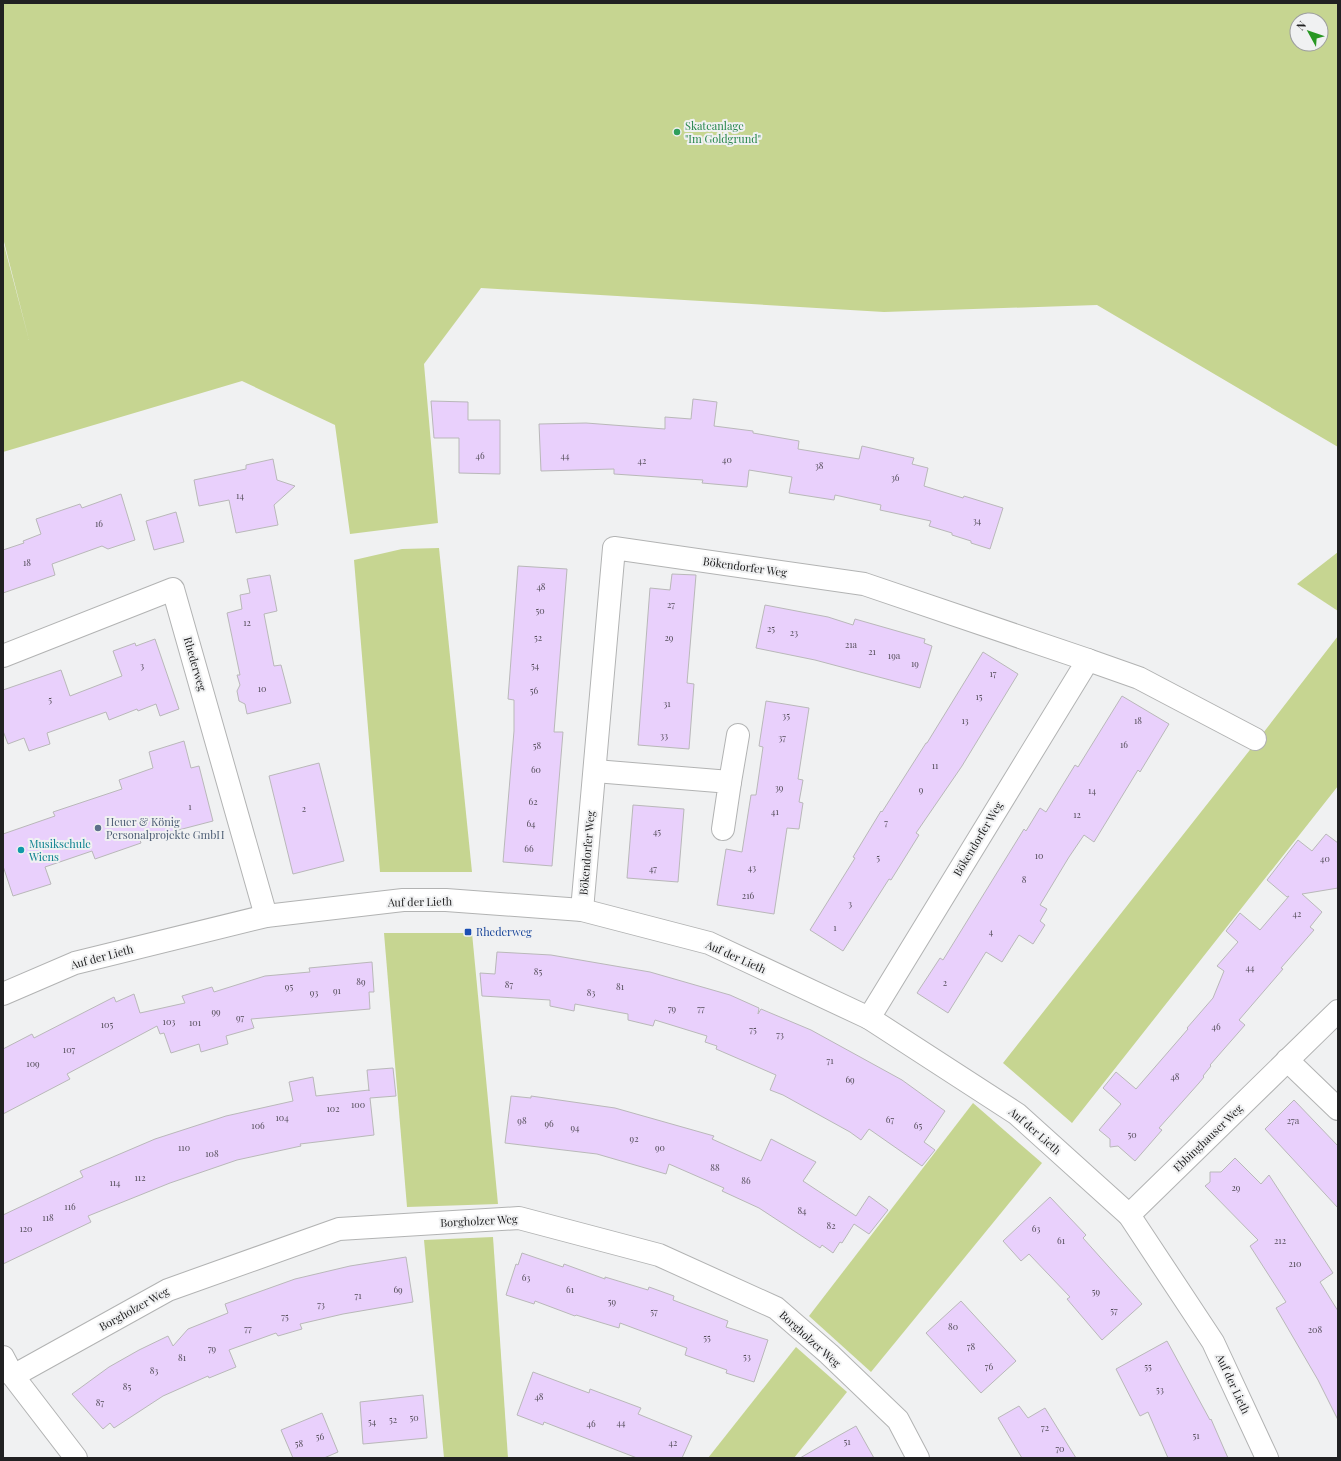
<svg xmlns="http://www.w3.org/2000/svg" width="1341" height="1461" viewBox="0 0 1341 1461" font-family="'Playfair Display',serif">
  <rect width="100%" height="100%" fill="#f0f1f2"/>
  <g fill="#c6d591" fill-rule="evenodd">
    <path d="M 3,3 L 1338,3 L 1338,447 L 1097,305 L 884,312 L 481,288 L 424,364 L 438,523 L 350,534 L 335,425 L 242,381 L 3,452 L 3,241 L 29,340 L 3,238 ZM 1297,20 L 1321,20 L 1321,44 L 1297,44 Z"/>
    <path d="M 439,548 L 472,872 L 380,872 L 354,560 L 402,549 Z"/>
    <path d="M 1338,552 L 1338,611 L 1297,584 Z"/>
    <path d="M 1338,636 L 1338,786 L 1072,1123 L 1003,1063 L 1253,746 Z"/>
    <path d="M 384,933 L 472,933 L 498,1204 L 407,1207 Z"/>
    <path d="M 973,1103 L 1042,1163 L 871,1372 L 809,1316 Z"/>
    <path d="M 493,1237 L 508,1458 L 444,1458 L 424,1240 Z"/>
    <path d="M 796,1347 L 847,1392 L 794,1458 L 708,1458 Z"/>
  </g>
  <g fill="#e9d0fc" stroke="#b9b8b9">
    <path d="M 693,399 L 717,402 L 714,426 L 753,431 L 753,433 L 799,441 L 798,449 L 859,459 L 862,446 L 914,458 L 912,464 L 928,468 L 924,486 L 963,498 L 964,496 L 1003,508 L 990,549 L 971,543 L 971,541 L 952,535 L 952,533 L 929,526 L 931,521 L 880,510 L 881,505 L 835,495 L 834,500 L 789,493 L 792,477 L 749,470 L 747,487 L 702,483 L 703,480 L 614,474 L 614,469 L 541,471 L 539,424 L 586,423 L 665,429 L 665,417 L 691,419 Z"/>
    <path d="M 431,401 L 468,402 L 468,420 L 500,420 L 500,474 L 459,473 L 459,438 L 434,438 Z"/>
    <path d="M 273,459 L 277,480 L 295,486 L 274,505 L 278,525 L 236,533 L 229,500 L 199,506 L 194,480 L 246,469 L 246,465 Z"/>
    <path d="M 121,494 L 135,540 L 108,549 L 102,546 L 52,564 L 55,575 L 3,593 L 3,550 L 24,543 L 23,541 L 41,534 L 36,519 L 80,504 L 82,508 Z"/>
    <path d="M 176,512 L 184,542 L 154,550 L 146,521 Z"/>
    <path d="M 518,566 L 567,569 L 554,732 L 563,732 L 552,866 L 503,862 L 514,731 L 514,700 L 508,699 Z"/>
    <path d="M 672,574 L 696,575 L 687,683 L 694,684 L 689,749 L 638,745 L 650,588 L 670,590 Z"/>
    <path d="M 270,575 L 277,611 L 264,614 L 274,666 L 281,665 L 291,703 L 247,714 L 245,704 L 239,701 L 237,691 L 240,685 L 237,675 L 240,675 L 227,613 L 242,609 L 240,595 L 250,593 L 247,579 Z"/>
    <path d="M 765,605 L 828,617 L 853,625 L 855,619 L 925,639 L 924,643 L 932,646 L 920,688 L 815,660 L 756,648 Z"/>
    <path d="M 155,639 L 179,709 L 160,716 L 156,704 L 138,711 L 137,709 L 109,720 L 106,712 L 47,733 L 50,744 L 29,751 L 24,738 L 8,744 L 3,731 L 3,690 L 61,670 L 70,696 L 122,676 L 113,651 L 135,643 L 136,646 Z"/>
    <path d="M 983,652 L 1018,674 L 962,766 L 916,833 L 919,835 L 891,880 L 889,879 L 843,951 L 810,930 L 855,858 L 853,857 L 881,811 L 882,812 L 926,743 L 927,743 Z"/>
    <path d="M 1122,696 L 1169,724 L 1140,772 L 1138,770 L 1094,842 L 1084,835 L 1069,857 L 1040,905 L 1047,909 L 1040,921 L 1045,925 L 1033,944 L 1019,935 L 1002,962 L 986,952 L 948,1013 L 917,993 L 940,958 L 943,960 L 1024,829 L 1026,831 L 1040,808 L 1046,812 L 1075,765 L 1078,767 Z"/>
    <path d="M 766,701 L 809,708 L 798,779 L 803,780 L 799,802 L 803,803 L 799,829 L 787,828 L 774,914 L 717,905 L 726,849 L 742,852 L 751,795 L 756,795 L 763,747 L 759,746 Z"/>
    <path d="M 184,741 L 191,768 L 199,766 L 213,821 L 140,840 L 141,843 L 95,859 L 92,851 L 45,867 L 51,884 L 13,896 L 3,866 L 3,834 L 55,816 L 53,812 L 122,789 L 119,780 L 153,768 L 149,752 Z"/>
    <path d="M 319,763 L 344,861 L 293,874 L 269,776 Z"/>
    <path d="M 633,805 L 684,809 L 678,882 L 627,878 Z"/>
    <path d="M 1326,834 L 1338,843 L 1338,888 L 1302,894 L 1322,912 L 1310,927 L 1314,930 L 1281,968 L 1283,969 L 1239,1020 L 1245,1025 L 1210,1065 L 1211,1066 L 1203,1076 L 1204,1077 L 1199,1083 L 1159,1128 L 1162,1130 L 1135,1161 L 1118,1146 L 1110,1147 L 1110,1139 L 1099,1130 L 1121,1104 L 1103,1088 L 1116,1072 L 1136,1089 L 1188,1029 L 1187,1028 L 1213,998 L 1224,971 L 1217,966 L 1238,942 L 1226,931 L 1240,913 L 1260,930 L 1289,896 L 1287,897 L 1267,880 L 1298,840 L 1312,851 Z"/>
    <path d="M 497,952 L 551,955 L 650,972 L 730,995 L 759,1008 L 758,1014 L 761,1009 L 811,1030 L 902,1080 L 945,1111 L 924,1142 L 935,1150 L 922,1166 L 869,1129 L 861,1140 L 850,1132 L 783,1095 L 770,1090 L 776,1075 L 716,1049 L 717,1046 L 705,1042 L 707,1036 L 655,1020 L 653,1026 L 628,1020 L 628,1014 L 575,1004 L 574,1011 L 550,1006 L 550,1000 L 482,996 L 480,973 L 495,974 Z"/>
    <path d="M 372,962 L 374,992 L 369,992 L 370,1009 L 251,1019 L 254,1028 L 226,1036 L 228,1044 L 201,1052 L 199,1044 L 171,1053 L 164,1033 L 160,1034 L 157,1026 L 67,1074 L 70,1079 L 3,1114 L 3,1049 L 32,1034 L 34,1038 L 114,997 L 116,1002 L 134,994 L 140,1013 L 185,1003 L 182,996 L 212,987 L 214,992 L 265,976 L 310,972 L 309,968 Z"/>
    <path d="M 393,1068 L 396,1096 L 370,1098 L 374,1135 L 300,1144 L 301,1146 L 237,1160 L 170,1183 L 88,1216 L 91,1222 L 3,1264 L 3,1215 L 83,1177 L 80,1171 L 155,1139 L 226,1116 L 293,1101 L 289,1082 L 313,1077 L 316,1096 L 369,1090 L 369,1091 L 367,1070 Z"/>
    <path d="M 511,1096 L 531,1098 L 531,1096 L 615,1108 L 714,1136 L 712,1139 L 761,1161 L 771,1139 L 816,1162 L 803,1181 L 856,1216 L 869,1196 L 888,1210 L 869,1234 L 854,1224 L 842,1243 L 840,1242 L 833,1253 L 822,1245 L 820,1248 L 759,1208 L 722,1191 L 724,1188 L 669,1164 L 666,1174 L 597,1154 L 505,1143 Z"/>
    <path d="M 1294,1100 L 1338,1146 L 1338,1208 L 1265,1129 Z"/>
    <path d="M 1235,1158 L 1261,1184 L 1269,1175 L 1333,1273 L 1320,1282 L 1338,1311 L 1338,1420 L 1318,1380 L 1276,1308 L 1286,1302 L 1250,1246 L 1258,1240 L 1205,1186 L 1210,1182 L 1210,1172 L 1221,1172 Z"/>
    <path d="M 1050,1197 L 1086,1235 L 1083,1238 L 1142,1304 L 1102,1340 L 1067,1299 L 1070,1297 L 1029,1254 L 1021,1261 L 1003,1241 Z"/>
    <path d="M 522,1253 L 563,1267 L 564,1264 L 605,1279 L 605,1277 L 648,1290 L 649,1287 L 674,1296 L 673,1300 L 728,1321 L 726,1327 L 768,1340 L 754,1382 L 726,1373 L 727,1370 L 685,1355 L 687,1348 L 620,1323 L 619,1328 L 576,1315 L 575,1316 L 535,1301 L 534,1304 L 506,1295 L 516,1264 L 518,1265 Z"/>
    <path d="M 406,1257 L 413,1302 L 343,1314 L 300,1324 L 302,1329 L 278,1336 L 276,1333 L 229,1350 L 236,1367 L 209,1378 L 208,1376 L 163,1396 L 114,1428 L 110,1423 L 103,1429 L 72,1394 L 109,1367 L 139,1350 L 168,1336 L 173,1346 L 188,1329 L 228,1313 L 225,1304 L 295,1279 L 350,1266 Z"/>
    <path d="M 961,1301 L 1016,1361 L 981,1393 L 926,1333 Z"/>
    <path d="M 1167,1341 L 1210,1420 L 1211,1419 L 1228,1458 L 1168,1458 L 1148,1412 L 1140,1416 L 1116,1369 Z"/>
    <path d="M 533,1372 L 589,1393 L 590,1389 L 641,1408 L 638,1414 L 692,1436 L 682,1458 L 637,1458 L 544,1422 L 543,1425 L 517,1415 Z"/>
    <path d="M 423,1395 L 427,1438 L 363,1444 L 360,1402 Z"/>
    <path d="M 1019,1406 L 1028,1418 L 1045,1408 L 1076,1458 L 1022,1458 L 998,1418 Z"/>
    <path d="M 322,1413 L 338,1452 L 324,1458 L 293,1458 L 281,1430 Z"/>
    <path d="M 856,1426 L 874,1458 L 800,1458 L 838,1436 Z"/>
  </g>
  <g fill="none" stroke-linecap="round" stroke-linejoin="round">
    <g stroke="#b2b3b3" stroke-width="24">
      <g id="street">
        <path d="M 3,656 L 173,589 L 266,916"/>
        <path d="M 1088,660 L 1139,678 L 1255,739"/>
        <path d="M 595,771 L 730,782 L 723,829"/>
        <path d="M 730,782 L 738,735"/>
        <path d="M 582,910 L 614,548 L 864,584 L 1088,660 L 869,1018"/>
        <path d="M 3,994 L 75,963 L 266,916 L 403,900 L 446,900 L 582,910 L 709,943 L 869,1018 L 1017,1114 L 1129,1215 L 1213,1342 L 1267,1458"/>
        <path d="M 1287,1060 L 1338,1109"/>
        <path d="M 1129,1215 L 1338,1011"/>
        <path d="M 3,1357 L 13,1376 L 76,1458"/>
        <path d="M 13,1376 L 168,1290 L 339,1229 L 519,1218 L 659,1255 L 776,1308 L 829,1354 L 898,1420 L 918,1458"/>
      </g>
    </g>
    <use href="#street" stroke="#fff" stroke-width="22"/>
  </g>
  <circle fill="#2e9e5b" stroke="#f0f1f2" stroke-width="1.5" cx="677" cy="132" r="4"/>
  <circle fill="#5c6f8a" stroke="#f0f1f2" stroke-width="1.5" cx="98" cy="828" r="4"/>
  <circle fill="#0f9aa8" stroke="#f0f1f2" stroke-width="1.5" cx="21" cy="850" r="4"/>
  <rect fill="#1a4fb4" stroke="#f0f1f2" stroke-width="1.5" x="464" y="928" width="8" height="8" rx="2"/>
  <g text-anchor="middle" stroke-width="4" stroke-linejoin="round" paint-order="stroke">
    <g font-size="9" fill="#534d58">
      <text x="480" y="459">46</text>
      <text x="565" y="459">44</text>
      <text x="727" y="463">40</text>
      <text x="642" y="464">42</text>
      <text x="819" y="469">38</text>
      <text x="895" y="481">36</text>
      <text x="240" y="499">14</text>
      <text x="977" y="524">34</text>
      <text x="99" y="527">16</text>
      <text x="27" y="566">18</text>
      <text x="541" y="590">48</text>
      <text x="671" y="608">27</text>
      <text x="540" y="614">50</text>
      <text x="247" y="626">12</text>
      <text x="771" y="632">25</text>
      <text x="794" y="636">23</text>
      <text x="538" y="641">52</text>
      <text x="669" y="641">29</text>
      <text x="851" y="648">21a</text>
      <text x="872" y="655">21</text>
      <text x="894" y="659">19a</text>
      <text x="915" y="667">19</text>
      <text x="142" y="669">3</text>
      <text x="535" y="669">54</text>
      <text x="993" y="677">17</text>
      <text x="262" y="692">10</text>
      <text x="534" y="694">56</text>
      <text x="979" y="700">15</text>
      <text x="50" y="703">5</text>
      <text x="667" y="707">31</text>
      <text x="786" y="719">35</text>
      <text x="965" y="724">13</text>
      <text x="1138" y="724">18</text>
      <text x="664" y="739">33</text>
      <text x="782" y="741">37</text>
      <text x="1124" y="748">16</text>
      <text x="537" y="749">58</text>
      <text x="935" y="769">11</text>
      <text x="536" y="773">60</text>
      <text x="779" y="791">39</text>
      <text x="921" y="793">9</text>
      <text x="1092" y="794">14</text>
      <text x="533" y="805">62</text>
      <text x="190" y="810">1</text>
      <text x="304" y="812">2</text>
      <text x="775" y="815">41</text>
      <text x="1077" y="818">12</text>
      <text x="886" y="826">7</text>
      <text x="531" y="827">64</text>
      <text x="657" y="835">45</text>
      <text x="529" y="852">66</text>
      <text x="1039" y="859">10</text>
      <text x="878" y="861">5</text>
      <text x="1325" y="862">40</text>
      <text x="752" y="871">43</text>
      <text x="653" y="872">47</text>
      <text x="1024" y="883">8</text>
      <text x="748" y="899">216</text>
      <text x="850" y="907">3</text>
      <text x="1297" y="917">42</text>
      <text x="835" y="931">1</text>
      <text x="991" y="935">4</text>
      <text x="1250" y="971">44</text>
      <text x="538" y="975">85</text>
      <text x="361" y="985">89</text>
      <text x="945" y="986">2</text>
      <text x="509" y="988">87</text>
      <text x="289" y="990">95</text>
      <text x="620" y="990">81</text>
      <text x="337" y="994">91</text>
      <text x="314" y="996">93</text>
      <text x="591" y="996">83</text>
      <text x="672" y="1012">79</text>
      <text x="701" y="1012">77</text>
      <text x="216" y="1015">99</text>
      <text x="240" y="1021">97</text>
      <text x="169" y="1025">103</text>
      <text x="195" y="1026">101</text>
      <text x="107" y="1028">105</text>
      <text x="1216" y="1030">46</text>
      <text x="753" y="1033">75</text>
      <text x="780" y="1038">73</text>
      <text x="69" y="1053">107</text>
      <text x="830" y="1064">71</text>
      <text x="33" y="1067">109</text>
      <text x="1175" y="1080">48</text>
      <text x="850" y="1083">69</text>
      <text x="358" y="1108">100</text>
      <text x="333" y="1112">102</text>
      <text x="282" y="1121">104</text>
      <text x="890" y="1123">67</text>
      <text x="522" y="1124">98</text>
      <text x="1293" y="1124">27a</text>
      <text x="549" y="1127">96</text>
      <text x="258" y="1129">106</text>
      <text x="918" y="1129">65</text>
      <text x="575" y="1131">94</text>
      <text x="1132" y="1138">50</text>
      <text x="634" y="1142">92</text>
      <text x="184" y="1151">110</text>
      <text x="660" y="1151">90</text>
      <text x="212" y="1157">108</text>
      <text x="715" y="1171">88</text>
      <text x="140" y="1181">112</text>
      <text x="746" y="1184">86</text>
      <text x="115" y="1186">114</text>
      <text x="1236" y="1191">29</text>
      <text x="70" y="1210">116</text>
      <text x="802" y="1214">84</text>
      <text x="48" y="1221">118</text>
      <text x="831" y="1229">82</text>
      <text x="26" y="1232">120</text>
      <text x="1036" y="1232">63</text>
      <text x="1061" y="1244">61</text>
      <text x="1280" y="1244">212</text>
      <text x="1295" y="1267">210</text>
      <text x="526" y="1281">63</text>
      <text x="398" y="1293">69</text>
      <text x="570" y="1293">61</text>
      <text x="1096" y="1295">59</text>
      <text x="358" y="1299">71</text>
      <text x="612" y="1305">59</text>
      <text x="321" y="1308">73</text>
      <text x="1114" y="1314">57</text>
      <text x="654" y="1315">57</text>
      <text x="285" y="1320">75</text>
      <text x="953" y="1330">80</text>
      <text x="248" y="1332">77</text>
      <text x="1315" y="1333">208</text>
      <text x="707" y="1341">55</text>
      <text x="971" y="1350">78</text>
      <text x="212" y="1352">79</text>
      <text x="747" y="1360">53</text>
      <text x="182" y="1361">81</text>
      <text x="989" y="1370">76</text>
      <text x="1148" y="1370">55</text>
      <text x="154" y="1374">83</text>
      <text x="127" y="1390">85</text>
      <text x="1160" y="1393">53</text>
      <text x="539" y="1400">48</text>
      <text x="100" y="1406">87</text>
      <text x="414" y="1421">50</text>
      <text x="393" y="1423">52</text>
      <text x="372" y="1425">54</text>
      <text x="621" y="1426">44</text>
      <text x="591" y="1427">46</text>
      <text x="1045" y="1431">72</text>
      <text x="1196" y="1439">51</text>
      <text x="320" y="1440">56</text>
      <text x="847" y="1445">51</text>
      <text x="673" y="1446">42</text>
      <text x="299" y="1447">58</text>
      <text x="1060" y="1452">70</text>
    </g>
    <g font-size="11" fill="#27864d" stroke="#f0f1f2" text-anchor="start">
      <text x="685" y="130">Skateanlage<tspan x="685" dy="13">"Im Goldgrund"</tspan></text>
    </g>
    <g font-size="11" fill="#212122" stroke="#f0f1f2">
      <text transform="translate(745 567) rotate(8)" y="4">Bökendorfer Weg</text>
      <text transform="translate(195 664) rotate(74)" y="4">Rhederweg</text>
      <text transform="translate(978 839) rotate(-59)" y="4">Bökendorfer Weg</text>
      <text transform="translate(587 853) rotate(-85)" y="4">Bökendorfer Weg</text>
      <text transform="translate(420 902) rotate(-1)" y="4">Auf der Lieth</text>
      <text transform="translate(102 957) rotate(-15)" y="4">Auf der Lieth</text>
      <text transform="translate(736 957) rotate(24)" y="4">Auf der Lieth</text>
      <text transform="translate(1035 1131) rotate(41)" y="4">Auf der Lieth</text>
      <text transform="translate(1208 1138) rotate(-44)" y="4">Ebbinghauser Weg</text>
      <text transform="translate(479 1221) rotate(-3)" y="4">Borgholzer Weg</text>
      <text transform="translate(134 1309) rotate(-29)" y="4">Borgholzer Weg</text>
      <text transform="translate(810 1339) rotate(42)" y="4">Borgholzer Weg</text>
      <text transform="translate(1233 1384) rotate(65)" y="4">Auf der Lieth</text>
    </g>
    <g font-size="11" fill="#4e5e75" stroke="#f0f1f2" text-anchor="start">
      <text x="106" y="826">Heuer &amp; König<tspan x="106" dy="13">Personalprojekte GmbH</tspan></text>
    </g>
    <g font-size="11" fill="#0d838f" stroke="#f0f1f2" text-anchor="start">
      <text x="29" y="848">Musikschule<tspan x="29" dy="13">Wiens</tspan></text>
    </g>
    <g font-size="11" fill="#164399" stroke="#f0f1f2" text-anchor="start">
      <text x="476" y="936">Rhederweg</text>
    </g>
  </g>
  <rect width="1341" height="1461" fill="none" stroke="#212122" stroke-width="8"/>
  <g transform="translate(1309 32) rotate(310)"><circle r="19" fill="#f0f1f2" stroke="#9d9e9f"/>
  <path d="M0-3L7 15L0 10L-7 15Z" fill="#289723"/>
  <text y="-6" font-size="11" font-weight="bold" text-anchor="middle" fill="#212122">N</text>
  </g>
</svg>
